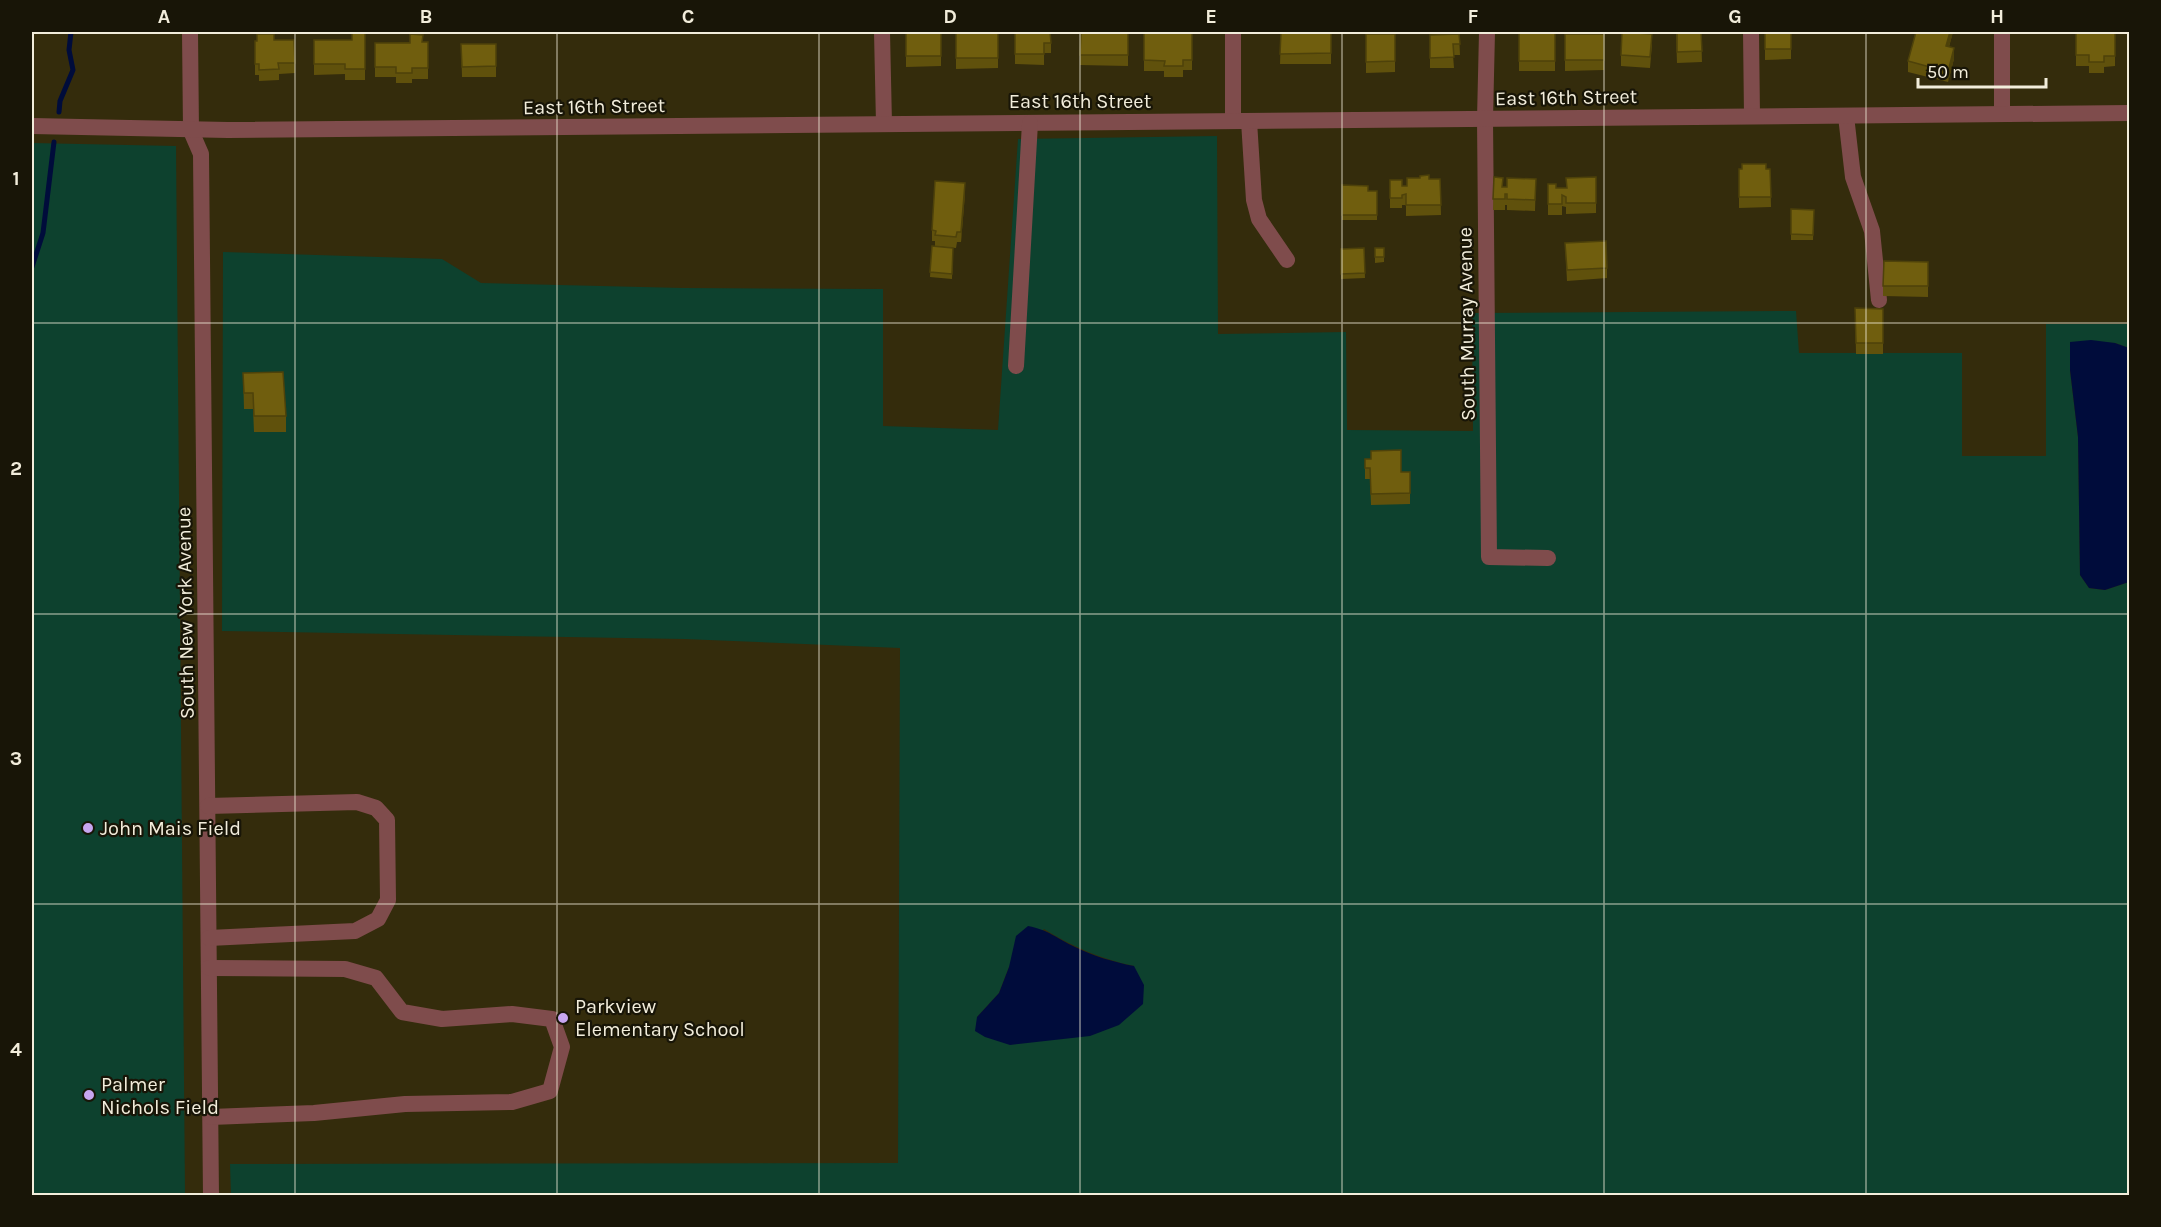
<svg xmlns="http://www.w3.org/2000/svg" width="2161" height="1227" viewBox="0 0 2161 1227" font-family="Karla,sans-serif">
  <rect width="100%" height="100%" fill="#342c0c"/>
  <g fill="#0d412e" fill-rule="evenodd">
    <path d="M 1217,136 L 1218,334 L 1346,332 L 1347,430 L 1473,431 L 1472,313 L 1796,311 L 1799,353 L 1962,353 L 1962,456 L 2046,456 L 2046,324 L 2129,324 L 2129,348 L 2115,343 L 2070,342 L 2070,370 L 2078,437 L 2080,575 L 2089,588 L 2105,590 L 2129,582 L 2129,1195 L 231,1195 L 230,1164 L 898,1163 L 900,648 L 684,639 L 222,631 L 223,252 L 442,259 L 481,283 L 683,288 L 883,289 L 883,426 L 998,430 L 1018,139 ZM 1044,929 C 1073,947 1101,959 1134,966 L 977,1017 L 999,993 L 1009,967 Z"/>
    <path d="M 32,143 L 176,146 L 185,1195 L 32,1195 Z"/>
  </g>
  <g fill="#000c3b">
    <path d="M 2091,340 L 2115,343 L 2129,348 L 2129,582 L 2105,590 L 2089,588 L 2080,575 L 2078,437 L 2070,370 L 2070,342 Z"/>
    <path d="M 1028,926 C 1049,930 1056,938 1075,947 C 1094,956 1113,962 1134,966 L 1144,985 L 1143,1004 L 1119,1025 L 1090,1036 L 1010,1045 L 985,1037 L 975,1031 L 977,1017 L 999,993 L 1009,967 L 1016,936 Z"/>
  </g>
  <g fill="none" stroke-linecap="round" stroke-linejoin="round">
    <g stroke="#000c3b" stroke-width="5">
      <path d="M 59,112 L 60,101 L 73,70 L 69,50 L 71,32"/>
      <path d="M 32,267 L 43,233 L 54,142"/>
    </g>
    <g stroke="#7f4c4c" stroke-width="16">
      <path d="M 190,32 L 191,131 L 201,154 L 211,1196"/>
      <path d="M 882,32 L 884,124"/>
      <path d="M 1487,32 L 1485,119 L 1489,557 L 1548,558"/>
      <path d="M 1751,32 L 1752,116"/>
      <path d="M 2002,32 L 2002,114"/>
      <path d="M 1846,116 L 1853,177 L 1872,231 L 1879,300"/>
      <path d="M 1233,121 L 1233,32"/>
      <path d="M 1249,121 L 1254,200 L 1259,219 L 1287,260"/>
      <path d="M 32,126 L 228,130 L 2130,113"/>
      <path d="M 1016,366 L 1030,123"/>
      <path d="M 208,806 L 357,802 L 376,808 L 387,820 L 388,900 L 378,919 L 355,931 L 209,938"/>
      <path d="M 209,968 L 345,969 L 376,978 L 402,1012 L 442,1019 L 512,1014 L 552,1019 L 562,1047 L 550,1091 L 512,1102 L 405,1104 L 314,1113 L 211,1117"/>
    </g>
  </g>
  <g fill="#60510c">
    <path d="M 365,32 L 365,80 L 345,80 L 345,74 L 314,75 L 314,40 L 352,40 Z"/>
    <path d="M 906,32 L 941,32 L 941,66 L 906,67 Z"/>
    <path d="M 956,32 L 998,32 L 998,68 L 956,69 Z"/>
    <path d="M 1015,32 L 1051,43 L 1051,53 L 1044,53 L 1044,65 L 1015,64 Z"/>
    <path d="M 1081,32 L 1128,32 L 1128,66 L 1080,65 Z"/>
    <path d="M 1281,32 L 1331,32 L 1331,64 L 1280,64 Z"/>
    <rect x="1519" y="32" width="36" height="39"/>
    <path d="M 1676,32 L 1701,32 L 1702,62 L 1677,63 Z"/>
    <path d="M 1765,32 L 1791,32 L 1791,59 L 1765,60 Z"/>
    <path d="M 1916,32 L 1953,32 L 1949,47 L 1954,59 L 1948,82 L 1908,72 L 1908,61 Z"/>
    <path d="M 2076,32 L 2115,32 L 2115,66 L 2104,67 L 2104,73 L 2089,73 L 2089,66 L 2076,66 Z"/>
    <path d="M 1144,33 L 1192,33 L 1192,70 L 1183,70 L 1183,77 L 1164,77 L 1164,71 L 1144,71 Z"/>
    <path d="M 1366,34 L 1395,34 L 1395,72 L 1366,73 Z"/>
    <path d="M 1459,34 L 1460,55 L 1453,55 L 1454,68 L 1430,68 L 1430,35 Z"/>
    <path d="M 1565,34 L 1604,34 L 1604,70 L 1565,71 Z"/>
    <path d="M 294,40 L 295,73 L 279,74 L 279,80 L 259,81 L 259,75 L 255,75 L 255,41 Z"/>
    <path d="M 428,42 L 428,79 L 412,79 L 412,83 L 396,83 L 396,77 L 375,77 L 375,43 Z"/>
    <path d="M 461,44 L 496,44 L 496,77 L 462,77 Z"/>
    <path d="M 1652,44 L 1650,68 L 1621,66 L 1621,55 Z"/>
    <path d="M 1739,169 L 1770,169 L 1771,207 L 1739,208 Z"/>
    <path d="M 1494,177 L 1503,187 L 1507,187 L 1536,179 L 1535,211 L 1507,210 L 1507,205 L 1505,205 L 1505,210 L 1493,210 Z"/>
    <path d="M 1596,177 L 1596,213 L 1566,214 L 1566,207 L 1562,206 L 1562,215 L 1548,215 L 1548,184 L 1556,188 L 1567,188 Z"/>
    <path d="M 1429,179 L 1440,179 L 1441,215 L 1406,216 L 1406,205 L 1402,205 L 1402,208 L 1390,208 L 1390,180 L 1402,186 L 1407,186 Z"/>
    <path d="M 1342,185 L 1368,191 L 1377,191 L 1377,220 L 1342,220 Z"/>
    <path d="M 965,194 L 961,242 L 957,242 L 956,248 L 935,246 L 935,241 L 932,241 L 932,230 Z"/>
    <path d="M 1791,209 L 1814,210 L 1813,240 L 1791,240 Z"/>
    <path d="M 1565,243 L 1607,268 L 1607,278 L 1567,281 Z"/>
    <path d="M 932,246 L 953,248 L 952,279 L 930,277 Z"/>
    <path d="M 1364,248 L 1365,278 L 1341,279 L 1341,249 Z"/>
    <path d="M 1375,248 L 1384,248 L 1384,262 L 1375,263 Z"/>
    <path d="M 1928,262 L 1928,297 L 1883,296 L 1883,286 Z"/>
    <path d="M 1855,308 L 1883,309 L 1883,354 L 1856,354 Z"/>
    <path d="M 243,373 L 286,416 L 286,432 L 254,432 L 253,409 L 244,409 Z"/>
    <path d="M 1365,459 L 1401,472 L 1410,472 L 1410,504 L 1371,505 L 1370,479 L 1365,479 Z"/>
  </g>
  <g fill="#4e420a">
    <path d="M 1950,32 L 1953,32 L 1946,57 L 1946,46 Z"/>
    <path d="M 1954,48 L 1954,59 L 1948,82 L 1948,72 Z"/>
    <path d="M 965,183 L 965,194 L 961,242 L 961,232 Z"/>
  </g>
  <g fill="#705e0e" stroke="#4e420a" stroke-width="1.5">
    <path d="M 352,32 L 365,32 L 365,69 L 345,69 L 345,64 L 314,64 L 314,40 L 352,40 Z"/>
    <rect x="906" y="32" width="35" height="24"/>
    <rect x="956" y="32" width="42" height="26"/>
    <path d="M 1015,32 L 1050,32 L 1051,43 L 1044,43 L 1044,54 L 1015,54 Z"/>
    <path d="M 1081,32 L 1128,32 L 1128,55 L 1080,55 Z"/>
    <path d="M 1281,32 L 1331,32 L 1331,53 L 1280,54 Z"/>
    <rect x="1519" y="32" width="36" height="29"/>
    <path d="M 1622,32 L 1652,34 L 1650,57 L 1621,55 Z"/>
    <path d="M 1677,32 L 1701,32 L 1702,51 L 1677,52 Z"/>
    <rect x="1765" y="32" width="26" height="17"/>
    <path d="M 1916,32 L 1950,32 L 1946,46 L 1954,48 L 1948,72 L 1908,61 Z"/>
    <path d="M 2076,32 L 2115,32 L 2115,56 L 2104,56 L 2104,62 L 2089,62 L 2089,55 L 2076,55 Z"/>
    <path d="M 1144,33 L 1192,33 L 1192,60 L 1183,60 L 1183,66 L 1164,66 L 1165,61 L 1144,60 Z"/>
    <path d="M 257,34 L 274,34 L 274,40 L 294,40 L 295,63 L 278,63 L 279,69 L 259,70 L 259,64 L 255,64 L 255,41 L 257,41 Z"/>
    <path d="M 410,34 L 423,35 L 422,42 L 428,42 L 428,68 L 412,68 L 412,73 L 396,73 L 396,67 L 375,67 L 375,43 L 410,43 Z"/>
    <path d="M 1366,34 L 1395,34 L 1395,61 L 1366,62 Z"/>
    <path d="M 1459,34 L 1460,44 L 1453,44 L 1454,57 L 1430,58 L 1430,35 Z"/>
    <rect x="1565" y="34" width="39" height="26"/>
    <path d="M 461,44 L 496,44 L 496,66 L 462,67 Z"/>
    <path d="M 1742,164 L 1766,164 L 1766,169 L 1770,169 L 1771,197 L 1739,197 L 1739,169 L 1742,169 Z"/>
    <path d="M 1429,175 L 1429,179 L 1440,179 L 1441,205 L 1406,205 L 1406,194 L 1402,195 L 1402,198 L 1390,198 L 1390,180 L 1402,180 L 1402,186 L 1407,186 L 1407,178 L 1420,178 L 1420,176 Z"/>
    <path d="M 1494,177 L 1503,178 L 1502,187 L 1507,187 L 1507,178 L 1536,179 L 1535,200 L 1507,199 L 1507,194 L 1505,194 L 1505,199 L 1493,199 Z"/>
    <path d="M 1596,177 L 1596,203 L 1566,203 L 1566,197 L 1562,195 L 1562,204 L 1548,204 L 1548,184 L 1556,184 L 1556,188 L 1567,188 L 1566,178 Z"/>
    <path d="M 935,181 L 965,183 L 961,232 L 957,232 L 956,237 L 935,235 L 936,231 L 932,230 Z"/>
    <path d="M 1342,185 L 1368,186 L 1368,191 L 1377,191 L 1377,215 L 1342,215 Z"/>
    <path d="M 1791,209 L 1814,210 L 1813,235 L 1791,234 Z"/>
    <path d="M 1606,241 L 1607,268 L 1567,270 L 1565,243 Z"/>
    <path d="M 932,246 L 953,248 L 952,274 L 930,272 Z"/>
    <path d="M 1364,248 L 1365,273 L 1341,274 L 1341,249 Z"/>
    <rect x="1375" y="248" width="9" height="9"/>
    <path d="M 1884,261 L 1928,262 L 1928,286 L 1883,286 Z"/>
    <path d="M 1855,308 L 1883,309 L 1883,343 L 1856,343 Z"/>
    <path d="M 283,372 L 286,416 L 254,416 L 253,393 L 244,393 L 243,373 Z"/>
    <path d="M 1401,450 L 1401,472 L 1410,472 L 1410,493 L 1371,494 L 1370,468 L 1365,468 L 1365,459 L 1371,459 L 1371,451 Z"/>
  </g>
  <path fill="none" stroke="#f2eddb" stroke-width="1.5" stroke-opacity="0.55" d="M 295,32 L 295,1196M 557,32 L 557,1196M 819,32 L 819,1196M 1080,32 L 1080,1196M 1342,32 L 1342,1196M 1604,32 L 1604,1196M 1866,32 L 1866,1196M 32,323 L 2130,323M 32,614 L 2130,614M 32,904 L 2130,904"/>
  <g fill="#c7a6f0" stroke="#181507" stroke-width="2">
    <circle cx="88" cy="828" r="6"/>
    <circle cx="563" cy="1018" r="6"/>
    <circle cx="89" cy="1095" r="6"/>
  </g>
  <g text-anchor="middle" stroke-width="4.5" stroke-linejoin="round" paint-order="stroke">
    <g font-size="20" fill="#f2eddb" stroke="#181507">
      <text transform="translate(1566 97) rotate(-1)" y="7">East 16th Street</text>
      <text x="1080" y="108">East 16th Street</text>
      <text transform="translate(594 106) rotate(-1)" y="7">East 16th Street</text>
      <text transform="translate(1466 324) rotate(-91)" y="7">South Murray Avenue</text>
      <text transform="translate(185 613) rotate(-91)" y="7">South New York Avenue</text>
    </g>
    <g font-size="20" fill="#f2eddb" stroke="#181507" text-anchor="start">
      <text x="100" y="835">John Mais Field</text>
      <text x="575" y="1013">Parkview<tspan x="575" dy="23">Elementary School</tspan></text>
      <text x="101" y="1091">Palmer<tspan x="101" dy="23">Nichols Field</tspan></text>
    </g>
  </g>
  <rect width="2161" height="1227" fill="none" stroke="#181507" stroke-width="66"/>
  <path d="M1918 78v9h128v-9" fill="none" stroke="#f2eddb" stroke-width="3"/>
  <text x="1927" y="78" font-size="18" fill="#f2eddb" stroke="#181507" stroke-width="4.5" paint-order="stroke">50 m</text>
  <rect x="33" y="33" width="2095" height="1161" fill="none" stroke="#f2eddb" stroke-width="2"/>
  <g font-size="20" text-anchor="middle" font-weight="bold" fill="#f2eddb">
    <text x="164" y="23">A</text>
    <text x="426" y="23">B</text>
    <text x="688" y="23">C</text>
    <text x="950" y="23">D</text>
    <text x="1211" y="23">E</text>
    <text x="1473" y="23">F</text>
    <text x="1735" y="23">G</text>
    <text x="1997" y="23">H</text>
    <text x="16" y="185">1</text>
    <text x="16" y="475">2</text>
    <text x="16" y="765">3</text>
    <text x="16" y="1056">4</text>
  </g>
</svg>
